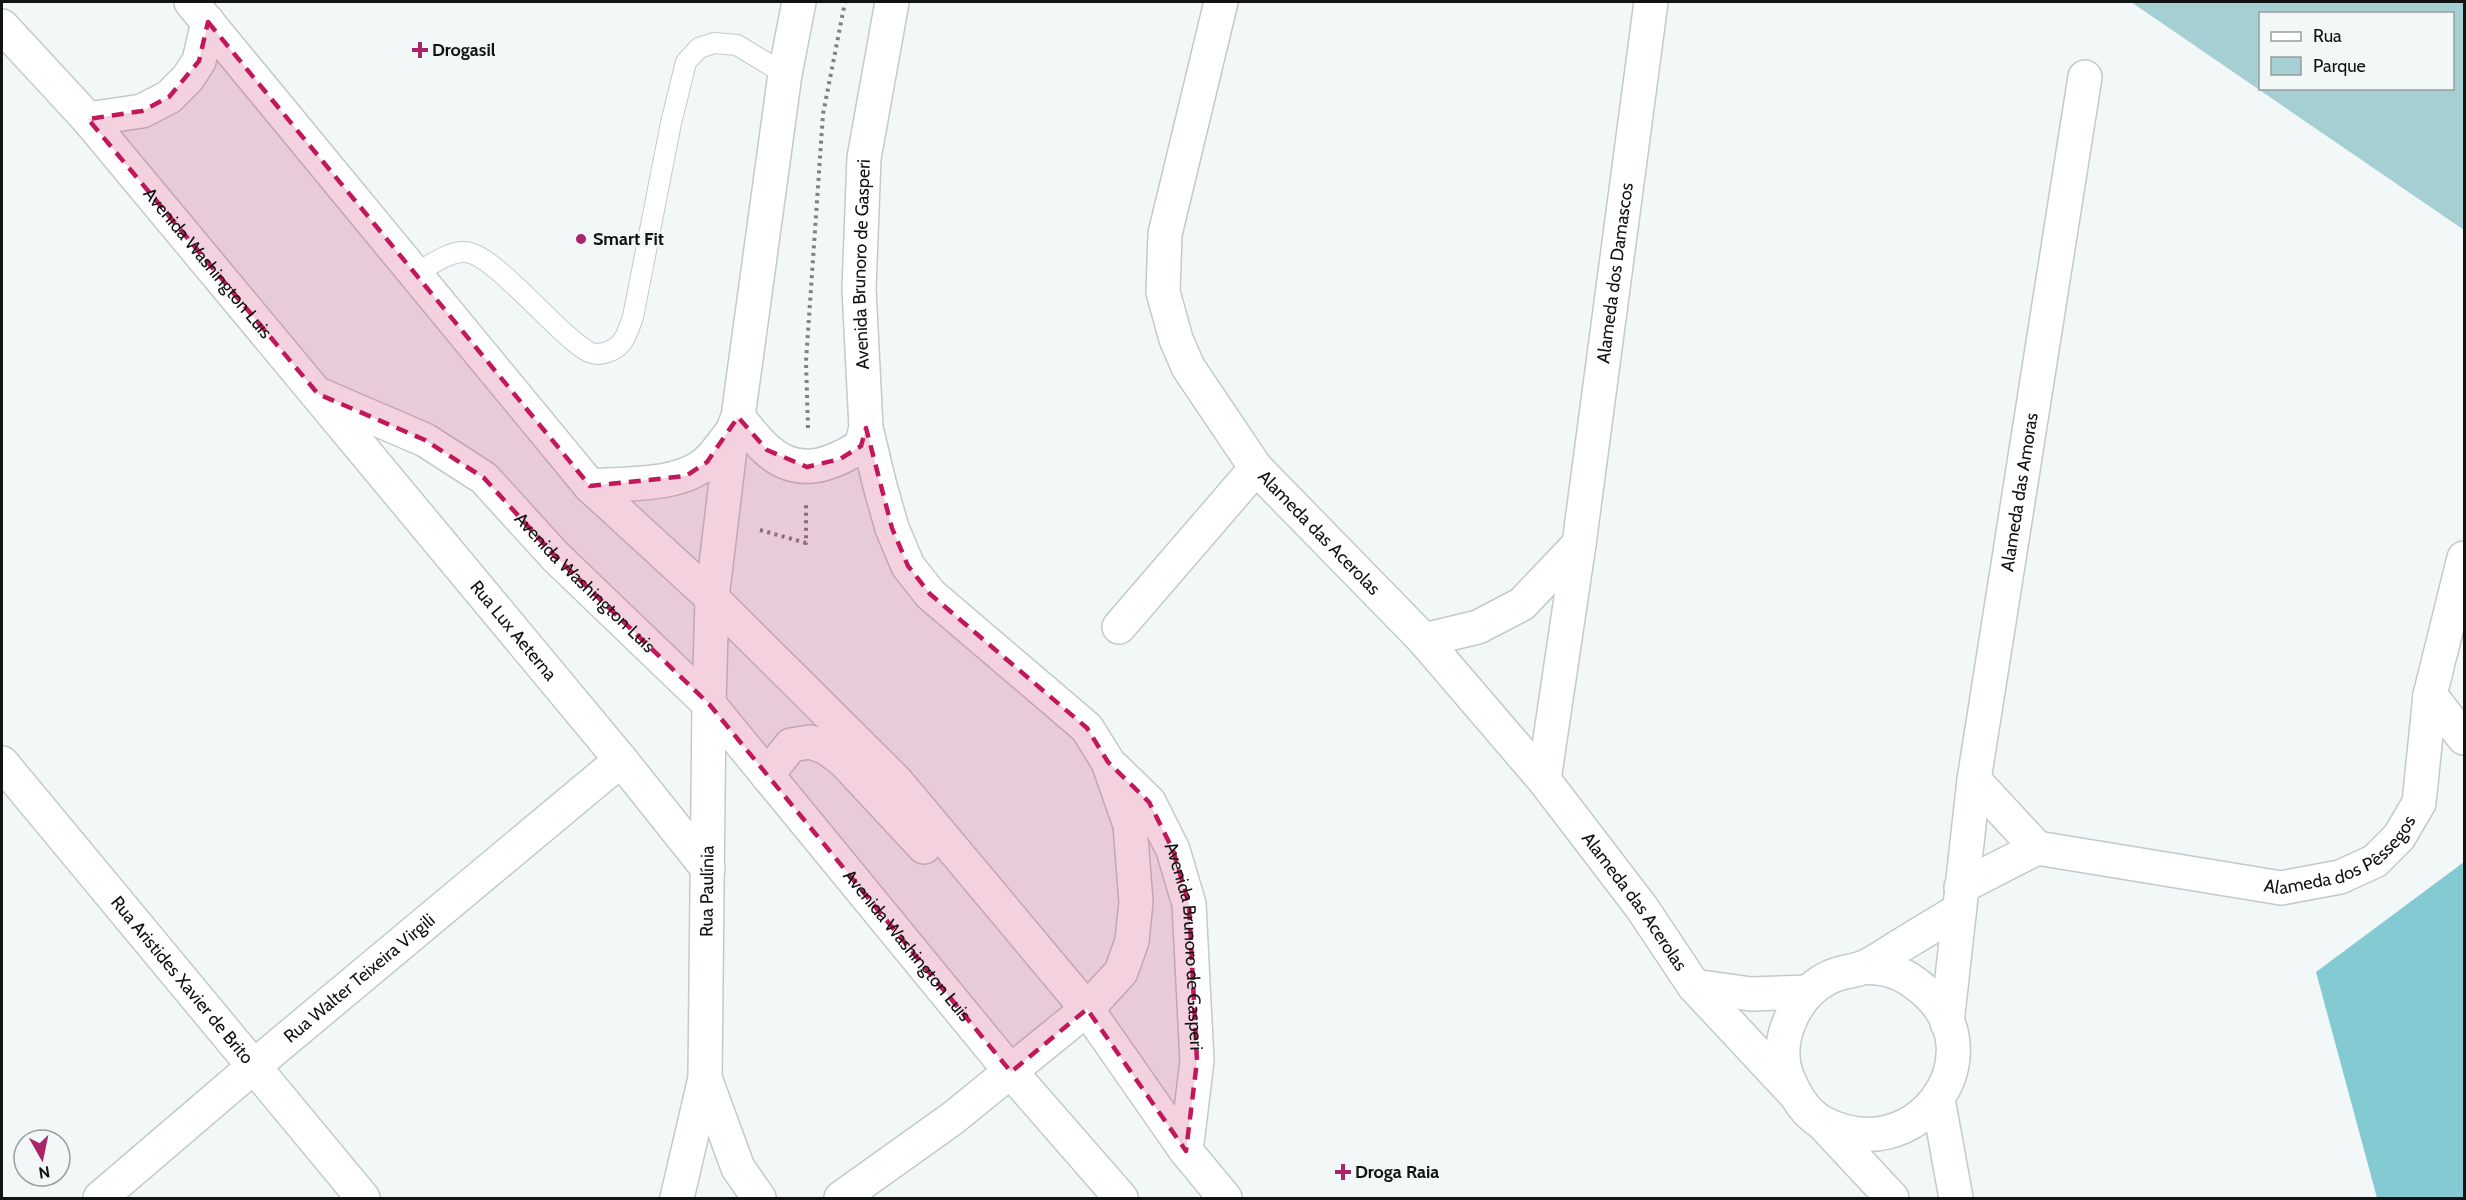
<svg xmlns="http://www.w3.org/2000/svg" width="2466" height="1200" viewBox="0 0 2466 1200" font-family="Cabin,sans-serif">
  <rect width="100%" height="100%" fill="#f2f8f8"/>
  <path fill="#a6cfd4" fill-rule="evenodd" d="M 2131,2 L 2464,2 L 2464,230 ZM 2260,14 L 2452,14 L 2452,88 L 2260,88 Z"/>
  <path fill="#84cad2" d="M 2464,862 L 2464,1198 L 2377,1198 L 2316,972 Z"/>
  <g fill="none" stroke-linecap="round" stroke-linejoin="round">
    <g stroke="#c4c9ca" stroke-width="22">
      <path id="service" d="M 415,274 C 430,266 448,251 465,252 C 494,253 557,335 589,352 C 600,357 615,351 622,342 C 627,336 630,325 633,317 L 671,123 L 686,62 L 699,48 L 714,43 L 737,45 L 785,74"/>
    </g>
    <g stroke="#c4c9ca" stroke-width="36">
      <g id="minor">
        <path id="s1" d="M 1221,2 L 1165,234 L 1163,292 L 1176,339 L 1188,367 L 1256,468 L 1424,640 L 1544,780 L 1642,908 L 1694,986 L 1793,1092"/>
        <path d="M 1119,627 L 1256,468"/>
        <path d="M 1424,640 L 1478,627 L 1522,604 L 1579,544"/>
        <path d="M 2430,695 L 2464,738"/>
        <path id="s2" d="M 2,763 L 363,1198"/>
        <path id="s3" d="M 1544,780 L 1579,544 L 1651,2"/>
        <path d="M 1974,780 L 2037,848"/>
        <path id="s4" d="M 1961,887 L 2037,848 L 2281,888 L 2340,877 L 2375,861 L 2399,837 L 2419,803 L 2430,695 L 2464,558"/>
        <path d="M 1864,967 C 1873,968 1883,968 1892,971 C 1905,975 1916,983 1926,992 C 1998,1057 1915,1171 1823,1123 C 1804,1113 1793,1092 1786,1073 C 1775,1039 1795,996 1826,979 C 1840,971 1852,972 1865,967 C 1874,963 1884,956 1892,951 C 1914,937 1937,924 1959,910"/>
        <path d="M 1694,986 L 1751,994 L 1808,992"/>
        <path id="s5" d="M 1947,1023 L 1974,780 L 2085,77"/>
        <path d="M 1938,1099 L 1956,1198"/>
        <path d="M 1823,1124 L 1892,1198"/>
        <path id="s6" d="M 100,1198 L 253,1067 L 621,760"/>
      </g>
    </g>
    <g stroke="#c4c9ca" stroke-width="36">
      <g id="primary">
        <path d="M 191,2 L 590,486 L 712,598 L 897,782 L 1087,1009 L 1186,1151 L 1225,1198"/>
        <path id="s7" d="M 2,26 L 88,119 L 621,760 L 708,869"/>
        <path d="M 88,119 L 142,111 L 169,97 L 188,78 L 199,61 L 208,22"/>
        <path id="s8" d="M 318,394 L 425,440 L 484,478 L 555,556 L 709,704 L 1011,1072 L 1121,1198"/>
        <path d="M 738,417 C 747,428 756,440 766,449 C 797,478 830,466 861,446 L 866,428"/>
        <path d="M 590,486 C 626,483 681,487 708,461 C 717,453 724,441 732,432"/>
        <path id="s9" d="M 1114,768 L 1149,802 L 1173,850 L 1189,904 L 1197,1061 L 1186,1151"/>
        <path d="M 767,775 L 791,745 L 810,742 L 825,747 L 843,760 L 924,847"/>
        <path d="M 705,1078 L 738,1168 L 759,1198"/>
        <path id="s10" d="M 677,1198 L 705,1078 L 709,704 L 712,598 L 732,432 L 738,417 L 785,74 L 799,2"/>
        <path id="s11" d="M 841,1198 L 953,1118 L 1087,1009 L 1121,972 L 1132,941 L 1136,902 L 1130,825 L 1108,762 L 1087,728 L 930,594 L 908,566 L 892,528 L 880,486 L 866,428 L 859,289 L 864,158 L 892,2"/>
      </g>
    </g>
    <g stroke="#7d8181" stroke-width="4" stroke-dasharray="3 4.5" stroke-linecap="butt">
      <path d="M 808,428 L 806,361 L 823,114 L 845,2"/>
      <path d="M 760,530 L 806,543 L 806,505"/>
    </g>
    <use href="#service" stroke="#fff" stroke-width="20"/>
    <use href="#minor" stroke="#fff" stroke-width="33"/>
    <use href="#primary" stroke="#fff" stroke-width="33"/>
  </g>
  <path fill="#c2185b" fill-opacity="0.2" stroke="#c2185b" stroke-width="4.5" stroke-dasharray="12 8" stroke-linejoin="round" d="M 208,22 L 590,486 L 686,476 L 707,462 L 738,417 L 767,450 L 807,467 L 840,459 L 861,446 L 866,428 L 892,528 L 908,566 L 930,594 L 1087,728 L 1108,762 L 1149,802 L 1173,850 L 1189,904 L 1197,1061 L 1186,1151 L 1087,1009 L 1011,1072 L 709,704 L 555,556 L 484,478 L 425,440 L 318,394 L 88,119 L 142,111 L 169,97 L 199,61 Z"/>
  <g fill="#ab2369" stroke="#f2f8f8" stroke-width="2">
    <path d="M417 41h6v6h6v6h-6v6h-6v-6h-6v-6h6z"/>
    <circle cx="581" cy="239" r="6"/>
    <path d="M1340 1163h6v6h6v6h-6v6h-6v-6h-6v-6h6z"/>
  </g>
  <g text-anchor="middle" stroke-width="5" stroke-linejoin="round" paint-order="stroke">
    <g font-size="18" font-weight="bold" fill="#121414" stroke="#f2f8f8" text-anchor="start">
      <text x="432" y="56">Drogasil</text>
      <text x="593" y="245">Smart Fit</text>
      <text x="1355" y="1178">Droga Raia</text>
    </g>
    <g font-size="18" fill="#121414" stroke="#f2f8f8">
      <text dy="6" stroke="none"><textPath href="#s7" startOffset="314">Avenida Washington Luis</textPath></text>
      <text dy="6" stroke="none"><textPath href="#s11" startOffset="1167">Avenida Brunoro de Gasperi</textPath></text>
      <text dy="6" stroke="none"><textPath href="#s3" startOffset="512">Alameda dos Damascos</textPath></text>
      <text dy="6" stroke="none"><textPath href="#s5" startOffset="536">Alameda das Amoras</textPath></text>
      <text dy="6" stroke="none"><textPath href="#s1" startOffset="588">Alameda das Acerolas</textPath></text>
      <text dy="6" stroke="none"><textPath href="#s8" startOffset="332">Avenida Washington Luis</textPath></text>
      <text dy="6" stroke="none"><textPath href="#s7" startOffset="792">Rua Lux Aeterna</textPath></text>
      <text dy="6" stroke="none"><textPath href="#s4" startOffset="402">Alameda dos Pêssegos</textPath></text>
      <text dy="6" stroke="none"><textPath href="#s10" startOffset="310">Rua Paulínia</textPath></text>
      <text dy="6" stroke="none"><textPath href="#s1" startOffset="1074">Alameda das Acerolas</textPath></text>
      <text dy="6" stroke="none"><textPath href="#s8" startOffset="818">Avenida Washington Luis</textPath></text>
      <text dy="6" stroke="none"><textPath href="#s9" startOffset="200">Avenida Brunoro de Gasperi</textPath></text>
      <text dy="6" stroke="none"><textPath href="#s6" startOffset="340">Rua Walter Teixeira Virgili</textPath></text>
      <text dy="6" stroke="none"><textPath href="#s2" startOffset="282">Rua Aristides Xavier de Brito</textPath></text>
    </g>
  </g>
  <rect width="2466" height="1200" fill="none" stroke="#121414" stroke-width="6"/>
  <rect x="2259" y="12" width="195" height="78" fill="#f2f8f8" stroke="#989d9d" stroke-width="1.5"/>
  <rect x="2271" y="32" width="30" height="9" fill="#ffffff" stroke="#989d9d" stroke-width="1.5"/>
  <text x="2313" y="42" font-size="18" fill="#121414">Rua</text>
  <rect x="2271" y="57" width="30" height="18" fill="#a6cfd4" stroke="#989d9d" stroke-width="1.5"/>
  <text x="2313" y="72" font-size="18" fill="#121414">Parque</text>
  <g transform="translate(42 1158) rotate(171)"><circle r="28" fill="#f2f8f8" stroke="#989d9d" stroke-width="1.5"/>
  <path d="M0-4.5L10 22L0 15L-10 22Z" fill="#ab2369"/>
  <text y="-9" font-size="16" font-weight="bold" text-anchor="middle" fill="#121414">N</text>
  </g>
</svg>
